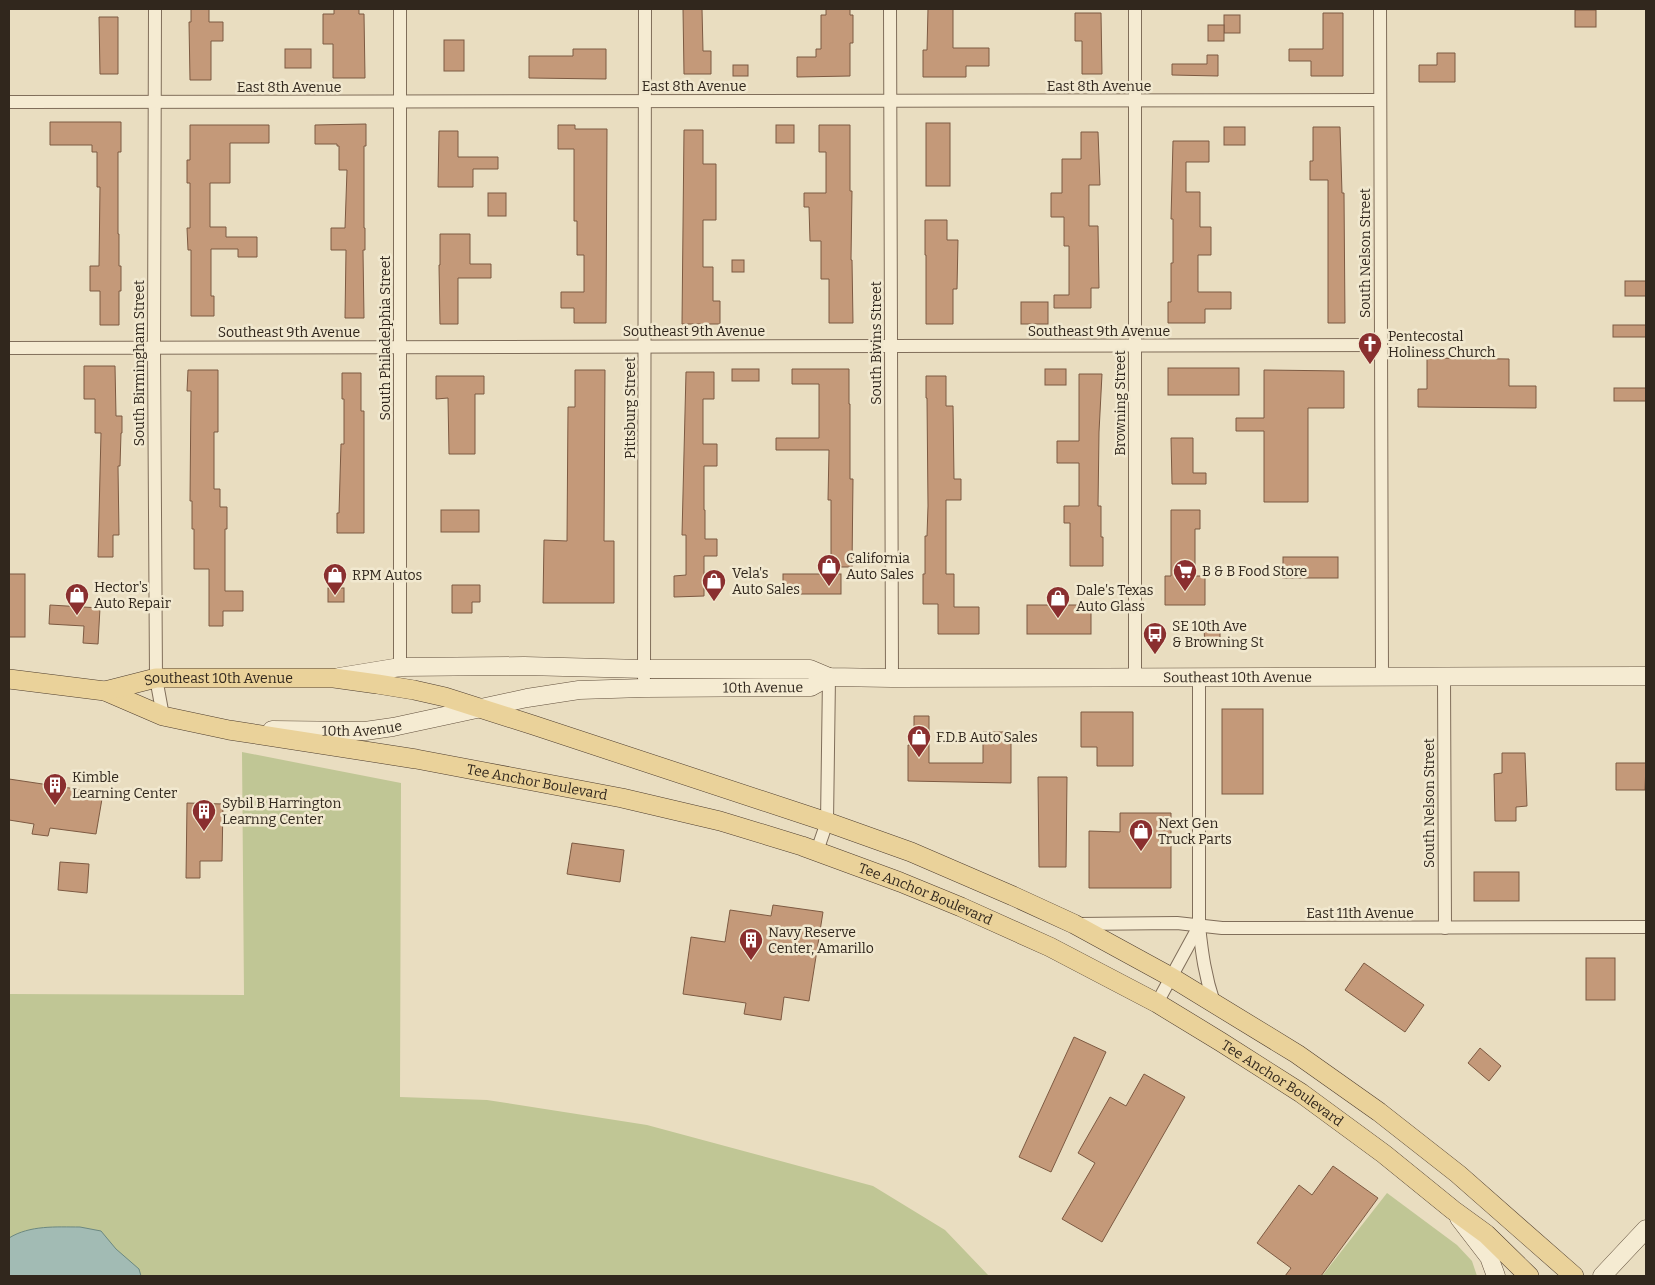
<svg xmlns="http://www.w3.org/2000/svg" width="1655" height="1285" viewBox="0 0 1655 1285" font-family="Bitter,serif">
  <rect width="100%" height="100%" fill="#e9ddc0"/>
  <g fill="#c0c695">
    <path d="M 242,752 L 401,783 L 400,1097 L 487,1100 L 647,1125 L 873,1186 L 945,1230 L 989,1276 L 9,1276 L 9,994 L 244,995 Z"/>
    <path d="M 1387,1193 L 1457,1245 L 1472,1261 L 1477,1276 L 1322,1276 Z"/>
  </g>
  <path fill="#a2bbb4" stroke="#6b8881" d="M 80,1227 L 101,1231 L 116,1249 L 139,1269 L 141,1276 L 9,1276 L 9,1238 C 30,1225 56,1227 80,1227 Z"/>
  <g fill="#c49979" stroke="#7d5a42">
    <path d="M 191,9 L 209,9 L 209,22 L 223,22 L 223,41 L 211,41 L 211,80 L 190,80 L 189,22 L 191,22 Z"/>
    <path d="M 334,9 L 359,9 L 359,14 L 364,14 L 365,78 L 333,78 L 333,44 L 323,44 L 323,14 L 334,14 Z"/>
    <path d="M 683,9 L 702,9 L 703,51 L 711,51 L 711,74 L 684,74 Z"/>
    <path d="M 826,9 L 850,9 L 850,15 L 853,15 L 853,43 L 850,43 L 850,76 L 797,77 L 797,57 L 816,57 L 816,49 L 821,49 L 821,15 L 826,15 Z"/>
    <path d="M 928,9 L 953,9 L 953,48 L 989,48 L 989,66 L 966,66 L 966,77 L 923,77 L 923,50 L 927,50 Z"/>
    <rect x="1575" y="10" width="21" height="17"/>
    <path d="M 1075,13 L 1101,13 L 1102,74 L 1082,74 L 1082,41 L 1075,41 Z"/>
    <path d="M 1323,13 L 1343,13 L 1343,76 L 1311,76 L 1311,61 L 1289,61 L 1289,49 L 1323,49 Z"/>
    <rect x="1224" y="15" width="16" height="18"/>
    <path d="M 99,17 L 118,17 L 118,74 L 100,74 Z"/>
    <rect x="1208" y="25" width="16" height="16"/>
    <rect x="444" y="40" width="20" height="31"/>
    <rect x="285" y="49" width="26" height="19"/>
    <path d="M 573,49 L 606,49 L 606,79 L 529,78 L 529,56 L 573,56 Z"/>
    <path d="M 1437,53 L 1455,53 L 1455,82 L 1419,82 L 1419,65 L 1437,65 Z"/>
    <path d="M 1207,55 L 1218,55 L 1218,76 L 1172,75 L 1172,64 L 1207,64 Z"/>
    <rect x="733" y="65" width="15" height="11"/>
    <path d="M 50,122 L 121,122 L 121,152 L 118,152 L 118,234 L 119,234 L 119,266 L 121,266 L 121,291 L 119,291 L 119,325 L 100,325 L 100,291 L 90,291 L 90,266 L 99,266 L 100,187 L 97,187 L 97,152 L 92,152 L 92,145 L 50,145 Z"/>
    <rect x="926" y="123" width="24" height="63"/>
    <path d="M 366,124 L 366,146 L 364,146 L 364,228 L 365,228 L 365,250 L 363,250 L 364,318 L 345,318 L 346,250 L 331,250 L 331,228 L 345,228 L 347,170 L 339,170 L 339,146 L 337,146 L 337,144 L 315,144 L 315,125 Z"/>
    <path d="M 190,125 L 269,125 L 269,143 L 230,143 L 230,183 L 210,183 L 210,227 L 226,227 L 226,237 L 257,237 L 257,257 L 238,257 L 238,249 L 211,249 L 211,296 L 214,296 L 214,316 L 191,316 L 191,250 L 188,250 L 187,228 L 190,228 L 190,183 L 187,183 L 187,160 L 190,160 Z"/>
    <path d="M 558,125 L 575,125 L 575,129 L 607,129 L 606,323 L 574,323 L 574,308 L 561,308 L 561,292 L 584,292 L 584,255 L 577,255 L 577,221 L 574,221 L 574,149 L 558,149 Z"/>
    <rect x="776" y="125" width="18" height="18"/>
    <path d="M 819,125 L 850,125 L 850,191 L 852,191 L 851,260 L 852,260 L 853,323 L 829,323 L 829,279 L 821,279 L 821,241 L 810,241 L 809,207 L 804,207 L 804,193 L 826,193 L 826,152 L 819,152 Z"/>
    <rect x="1224" y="127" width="21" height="18"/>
    <path d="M 1313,127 L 1340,127 L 1342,193 L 1344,193 L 1345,323 L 1328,323 L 1328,180 L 1310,180 L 1310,161 L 1313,161 Z"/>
    <path d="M 684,130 L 703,130 L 703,164 L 716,164 L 716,220 L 703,220 L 703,267 L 713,267 L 713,301 L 720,301 L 720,324 L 682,324 Z"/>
    <path d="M 439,131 L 458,131 L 458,157 L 498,157 L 498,169 L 473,169 L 473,187 L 438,187 Z"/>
    <path d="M 1081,132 L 1098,132 L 1100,185 L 1089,185 L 1089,226 L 1098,226 L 1099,288 L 1091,288 L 1091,308 L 1054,308 L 1054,295 L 1069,295 L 1069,246 L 1064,246 L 1064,217 L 1051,217 L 1051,193 L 1062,193 L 1062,159 L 1081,159 Z"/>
    <path d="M 1173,141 L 1209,141 L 1209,162 L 1186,162 L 1186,192 L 1200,192 L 1200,227 L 1211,227 L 1211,255 L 1198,255 L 1198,292 L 1231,292 L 1231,309 L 1205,309 L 1205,323 L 1168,323 L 1168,302 L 1171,302 L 1171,263 L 1173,263 L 1173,219 L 1171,219 Z"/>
    <rect x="488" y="193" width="18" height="23"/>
    <path d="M 925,220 L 947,220 L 947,240 L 958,240 L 957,289 L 953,289 L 953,324 L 926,324 L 926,255 L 925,255 Z"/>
    <path d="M 440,234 L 470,234 L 470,264 L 491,264 L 491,278 L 458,278 L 458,324 L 440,324 L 439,265 L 440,265 Z"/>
    <rect x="732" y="260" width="12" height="12"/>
    <rect x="1625" y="281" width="21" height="15"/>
    <rect x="1021" y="302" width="27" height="22"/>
    <rect x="1613" y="325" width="33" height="12"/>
    <path d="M 1427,358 L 1509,359 L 1509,386 L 1536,386 L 1536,408 L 1418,407 L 1418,389 L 1427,389 Z"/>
    <path d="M 84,366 L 115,366 L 116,416 L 122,416 L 122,433 L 121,433 L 120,466 L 118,466 L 119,535 L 113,535 L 113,557 L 98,557 L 101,433 L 95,433 L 95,399 L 84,399 Z"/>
    <rect x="1168" y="368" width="71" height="27"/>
    <rect x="732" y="369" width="27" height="12"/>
    <path d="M 792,369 L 849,369 L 849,404 L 850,404 L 850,479 L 853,479 L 852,567 L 831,567 L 831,500 L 828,500 L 829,450 L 776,450 L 776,438 L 819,438 L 819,384 L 792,384 Z"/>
    <rect x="1045" y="369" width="21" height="16"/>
    <path d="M 188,370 L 218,370 L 218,432 L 214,432 L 214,489 L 220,489 L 220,507 L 227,507 L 227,529 L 225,529 L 225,591 L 243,591 L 243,611 L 223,611 L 223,626 L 209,626 L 209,569 L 194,569 L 194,529 L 192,529 L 192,501 L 190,501 L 191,391 L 187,391 Z"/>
    <path d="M 575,370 L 605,370 L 604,541 L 614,541 L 614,603 L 543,603 L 544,540 L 567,541 L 568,407 L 575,407 Z"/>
    <path d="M 1264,370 L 1344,371 L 1344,408 L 1308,408 L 1308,502 L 1264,502 L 1264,431 L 1236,431 L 1236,418 L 1264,418 Z"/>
    <path d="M 686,372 L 714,372 L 714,399 L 703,399 L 703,444 L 717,444 L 717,466 L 704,466 L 704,510 L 705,510 L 705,539 L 717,539 L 717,556 L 704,556 L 704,596 L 674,597 L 674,576 L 686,575 L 686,535 L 682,535 Z"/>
    <path d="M 342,373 L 361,373 L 361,411 L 364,411 L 364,533 L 337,533 L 337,513 L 339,513 L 341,444 L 344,444 L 344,399 L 342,399 Z"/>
    <path d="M 1079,374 L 1102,374 L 1099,432 L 1098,506 L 1101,506 L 1101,537 L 1103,537 L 1103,566 L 1070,566 L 1070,523 L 1064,523 L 1064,506 L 1079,506 L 1079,463 L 1057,463 L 1057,441 L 1079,441 Z"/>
    <path d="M 436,376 L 484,376 L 484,394 L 475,394 L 475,454 L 449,454 L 448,398 L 436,399 Z"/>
    <path d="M 926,376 L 946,376 L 946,406 L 953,406 L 954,479 L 961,479 L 961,500 L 946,500 L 946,574 L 954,574 L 954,607 L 979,607 L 979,634 L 938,634 L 938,604 L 923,604 L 923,574 L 925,574 L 925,536 L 927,536 L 928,506 L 927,398 L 926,398 Z"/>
    <rect x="1614" y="388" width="32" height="13"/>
    <path d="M 1171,438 L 1193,438 L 1193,473 L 1206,473 L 1206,484 L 1172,484 Z"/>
    <rect x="441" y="510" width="38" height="22"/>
    <path d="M 1171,510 L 1200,510 L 1200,529 L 1195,529 L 1195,576 L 1205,576 L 1205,605 L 1165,605 L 1165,576 L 1171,576 Z"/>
    <rect x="1283" y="557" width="55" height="21"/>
    <rect x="9" y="574" width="16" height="63"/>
    <rect x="783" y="574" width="58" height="20"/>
    <path d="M 452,585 L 480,585 L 480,602 L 472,602 L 472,613 L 452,613 Z"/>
    <rect x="328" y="588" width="16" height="14"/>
    <path d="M 50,605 L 100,608 L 98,644 L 83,643 L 84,626 L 49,624 Z"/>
    <rect x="1027" y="605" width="64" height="29"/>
    <path d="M 1220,628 L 1220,645 L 1205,646 L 1204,629 Z"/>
    <rect x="1222" y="709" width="41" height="85"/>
    <path d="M 1081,712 L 1133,712 L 1133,766 L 1097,766 L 1097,747 L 1081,747 Z"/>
    <path d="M 914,716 L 929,716 L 929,763 L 983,763 L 983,732 L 1011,732 L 1011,783 L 908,781 L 908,745 L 914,745 Z"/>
    <path d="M 1502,753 L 1525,753 L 1527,806 L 1516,807 L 1516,821 L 1495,821 L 1494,774 L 1502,773 Z"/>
    <path d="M 1616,763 L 1646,763 L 1645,790 L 1616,790 Z"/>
    <path d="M 1038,777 L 1067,777 L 1066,867 L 1039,867 Z"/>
    <path d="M 9,779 L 103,793 L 96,834 L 50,828 L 48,836 L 32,834 L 34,824 L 9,820 Z"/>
    <path d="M 187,803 L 223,804 L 222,861 L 200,861 L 200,878 L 186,878 Z"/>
    <path d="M 1120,813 L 1171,813 L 1171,888 L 1089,888 L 1089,831 L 1120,832 Z"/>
    <path d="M 572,843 L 624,850 L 620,882 L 567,874 Z"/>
    <path d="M 60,862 L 89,864 L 87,893 L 58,890 Z"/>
    <rect x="1474" y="872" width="45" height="29"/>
    <path d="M 773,905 L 823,912 L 809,1001 L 784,997 L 781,1020 L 744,1014 L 746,1003 L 683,994 L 691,937 L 725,942 L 730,910 L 771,916 Z"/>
    <rect x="1586" y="958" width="29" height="42"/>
    <path d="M 1364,963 L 1424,1005 L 1405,1032 L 1345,990 Z"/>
    <path d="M 1074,1037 L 1106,1052 L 1051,1172 L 1019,1157 Z"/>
    <path d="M 1480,1048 L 1501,1066 L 1489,1081 L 1468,1063 Z"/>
    <path d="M 1144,1074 L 1185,1097 L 1102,1242 L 1062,1219 L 1095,1163 L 1078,1153 L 1110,1097 L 1126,1106 Z"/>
    <path d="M 1333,1166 L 1378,1198 L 1321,1276 L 1285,1276 L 1291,1268 L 1257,1243 L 1299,1185 L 1312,1195 Z"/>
  </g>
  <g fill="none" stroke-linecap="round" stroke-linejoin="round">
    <g stroke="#806e5a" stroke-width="14">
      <g id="street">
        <path d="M 155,9 L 154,348 L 156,678 L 163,716"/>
        <path d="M 400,9 L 400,667"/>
        <path d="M 890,9 L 892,678"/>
        <path d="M 1380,9 L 1382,677"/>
        <path d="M 9,102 L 1380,100"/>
        <path d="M 9,348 L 1380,345"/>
        <path d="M 1135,677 L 1135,9"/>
        <path d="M 1199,677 L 1199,926 C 1202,954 1205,976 1214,1003"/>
        <path d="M 1444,677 L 1445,928"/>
        <path d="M 644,678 L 645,9"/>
        <path d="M 817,851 L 827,822 L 829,677"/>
        <path d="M 1077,924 L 1177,923 L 1222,928 L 1646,927"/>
        <path d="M 1157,1003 L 1199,926"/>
      </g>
    </g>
    <g stroke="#62503d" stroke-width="19">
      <g id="secondary">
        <path id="s1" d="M 339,677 L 400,667 L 524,666 L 644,669 L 810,669 L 829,677 L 892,678 L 1646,676"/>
        <path id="s2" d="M 272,730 L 365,731 L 393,727 L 527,698 L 579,690 L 644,688 L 811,687 L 829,677"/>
        <path d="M 1459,1218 L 1489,1257 L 1496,1276"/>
        <path d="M 1602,1276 L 1646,1229"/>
      </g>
    </g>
    <g stroke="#4e3d2e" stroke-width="20">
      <g id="primary">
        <path id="s3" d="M 9,679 L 105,691 L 163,716 L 229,730 L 416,759 L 622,798 L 720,821 L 802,846 L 900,882 L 961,907 L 1050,947 L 1157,1003 L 1221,1042 L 1301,1093 L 1384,1154 L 1453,1210 L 1486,1234 L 1529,1276"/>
        <path id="s4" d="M 105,691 L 156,678 L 334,678 L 377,684 L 414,690 L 445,697 L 533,725 L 827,822 L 911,852 L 1013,896 L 1074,924 L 1171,977 L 1297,1054 L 1379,1112 L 1458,1174 L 1574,1276"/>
      </g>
    </g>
    <use href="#street" stroke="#f5ebd2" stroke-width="12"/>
    <use href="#secondary" stroke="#f5ebd2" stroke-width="18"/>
    <use href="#primary" stroke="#ead29a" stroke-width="19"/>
  </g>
  <defs>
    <g id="church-pin" transform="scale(1.25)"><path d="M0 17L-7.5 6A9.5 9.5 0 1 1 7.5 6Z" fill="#8a2f2f" stroke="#f1e8cf"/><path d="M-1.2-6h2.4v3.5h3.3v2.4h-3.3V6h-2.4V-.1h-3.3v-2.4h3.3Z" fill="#fff"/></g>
    <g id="shop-pin" transform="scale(1.25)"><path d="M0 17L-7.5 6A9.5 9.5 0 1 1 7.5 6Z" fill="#8a2f2f" stroke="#f1e8cf"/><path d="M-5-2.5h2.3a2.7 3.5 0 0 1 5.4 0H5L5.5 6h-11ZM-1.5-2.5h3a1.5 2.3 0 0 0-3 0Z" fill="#fff"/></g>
    <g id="supermarket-pin" transform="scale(1.25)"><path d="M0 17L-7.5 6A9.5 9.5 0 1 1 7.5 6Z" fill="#8a2f2f" stroke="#f1e8cf"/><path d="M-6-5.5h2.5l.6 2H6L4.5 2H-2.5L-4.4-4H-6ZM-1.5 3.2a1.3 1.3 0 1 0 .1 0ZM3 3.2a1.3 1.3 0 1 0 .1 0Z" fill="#fff"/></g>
    <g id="bus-pin" transform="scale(1.25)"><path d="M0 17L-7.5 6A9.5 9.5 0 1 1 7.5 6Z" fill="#8a2f2f" stroke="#f1e8cf"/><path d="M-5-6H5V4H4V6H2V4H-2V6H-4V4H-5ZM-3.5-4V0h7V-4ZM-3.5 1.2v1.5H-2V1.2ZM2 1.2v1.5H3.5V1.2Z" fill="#fff"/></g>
    <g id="building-pin" transform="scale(1.25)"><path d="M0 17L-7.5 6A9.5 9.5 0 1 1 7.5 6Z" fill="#8a2f2f" stroke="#f1e8cf"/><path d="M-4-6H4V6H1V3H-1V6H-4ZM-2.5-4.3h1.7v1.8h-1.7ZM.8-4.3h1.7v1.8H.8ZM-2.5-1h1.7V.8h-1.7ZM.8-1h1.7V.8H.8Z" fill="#fff"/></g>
  </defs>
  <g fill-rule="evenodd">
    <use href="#church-pin" x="1370" y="344"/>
    <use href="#shop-pin" x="829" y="566"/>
    <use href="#supermarket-pin" x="1185" y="571"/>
    <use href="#shop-pin" x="335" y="575"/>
    <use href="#shop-pin" x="714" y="581"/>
    <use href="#shop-pin" x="77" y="595"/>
    <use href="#shop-pin" x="1058" y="598"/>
    <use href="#bus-pin" x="1155" y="634"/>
    <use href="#shop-pin" x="919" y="737"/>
    <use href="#building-pin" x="55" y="785"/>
    <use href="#building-pin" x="204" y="811"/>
    <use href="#shop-pin" x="1141" y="831"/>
    <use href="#building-pin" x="751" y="940"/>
  </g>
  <g text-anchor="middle" stroke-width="5" stroke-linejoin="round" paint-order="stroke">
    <g font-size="14" fill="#31271d" stroke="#f1e8cf">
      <text x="694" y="91">East 8th Avenue</text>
      <text x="1099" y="91">East 8th Avenue</text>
      <text x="289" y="92">East 8th Avenue</text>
      <text transform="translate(1365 253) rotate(-90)" y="5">South Nelson Street</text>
      <text x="694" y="336">Southeast 9th Avenue</text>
      <text x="1099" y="336">Southeast 9th Avenue</text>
      <text x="289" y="337">Southeast 9th Avenue</text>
      <text transform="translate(385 338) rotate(-90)" y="5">South Philadelphia Street</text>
      <text transform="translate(876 343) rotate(-90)" y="5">South Bivins Street</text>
      <text transform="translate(139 363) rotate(-90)" y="5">South Birmingham Street</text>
      <text transform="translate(1120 403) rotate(-90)" y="5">Browning Street</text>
      <text transform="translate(630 408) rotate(-90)" y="5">Pittsburg Street</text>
      <text dy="5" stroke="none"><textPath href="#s1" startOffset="901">Southeast 10th Avenue</textPath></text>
      <text dy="5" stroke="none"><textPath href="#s4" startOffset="115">Southeast 10th Avenue</textPath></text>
      <text dy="5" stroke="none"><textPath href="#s2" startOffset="495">10th Avenue</textPath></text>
      <text dy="5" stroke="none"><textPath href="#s2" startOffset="90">10th Avenue</textPath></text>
      <text dy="5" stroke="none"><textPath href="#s3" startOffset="540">Tee Anchor Boulevard</textPath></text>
      <text transform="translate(1429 803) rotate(-90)" y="5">South Nelson Street</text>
      <text dy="5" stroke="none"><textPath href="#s3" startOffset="945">Tee Anchor Boulevard</textPath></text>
      <text x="1360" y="918">East 11th Avenue</text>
      <text dy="5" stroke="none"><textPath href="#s3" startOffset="1350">Tee Anchor Boulevard</textPath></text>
    </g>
    <g font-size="14" fill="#31271d" stroke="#f1e8cf" text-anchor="start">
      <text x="1388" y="341">Pentecostal<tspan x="1388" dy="16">Holiness Church</tspan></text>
      <text x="846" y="563">California<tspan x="846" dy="16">Auto Sales</tspan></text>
      <text x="1202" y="576">B &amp; B Food Store</text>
      <text x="732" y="578">Vela's<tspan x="732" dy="16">Auto Sales</tspan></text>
      <text x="352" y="580">RPM Autos</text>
      <text x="94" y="592">Hector's<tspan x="94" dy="16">Auto Repair</tspan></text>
      <text x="1076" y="595">Dale's Texas<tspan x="1076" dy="16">Auto Glass</tspan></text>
      <text x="1172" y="631">SE 10th Ave<tspan x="1172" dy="16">&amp; Browning St</tspan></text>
      <text x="936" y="742">F.D.B Auto Sales</text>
      <text x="72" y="782">Kimble<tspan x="72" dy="16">Learning Center</tspan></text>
      <text x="222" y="808">Sybil B Harrington<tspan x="222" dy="16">Learnng Center</tspan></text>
      <text x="1158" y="828">Next Gen<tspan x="1158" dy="16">Truck Parts</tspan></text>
      <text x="768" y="937">Navy Reserve<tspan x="768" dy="16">Center, Amarillo</tspan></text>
    </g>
  </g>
  <rect width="1655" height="1285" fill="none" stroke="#31271d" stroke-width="20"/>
</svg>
